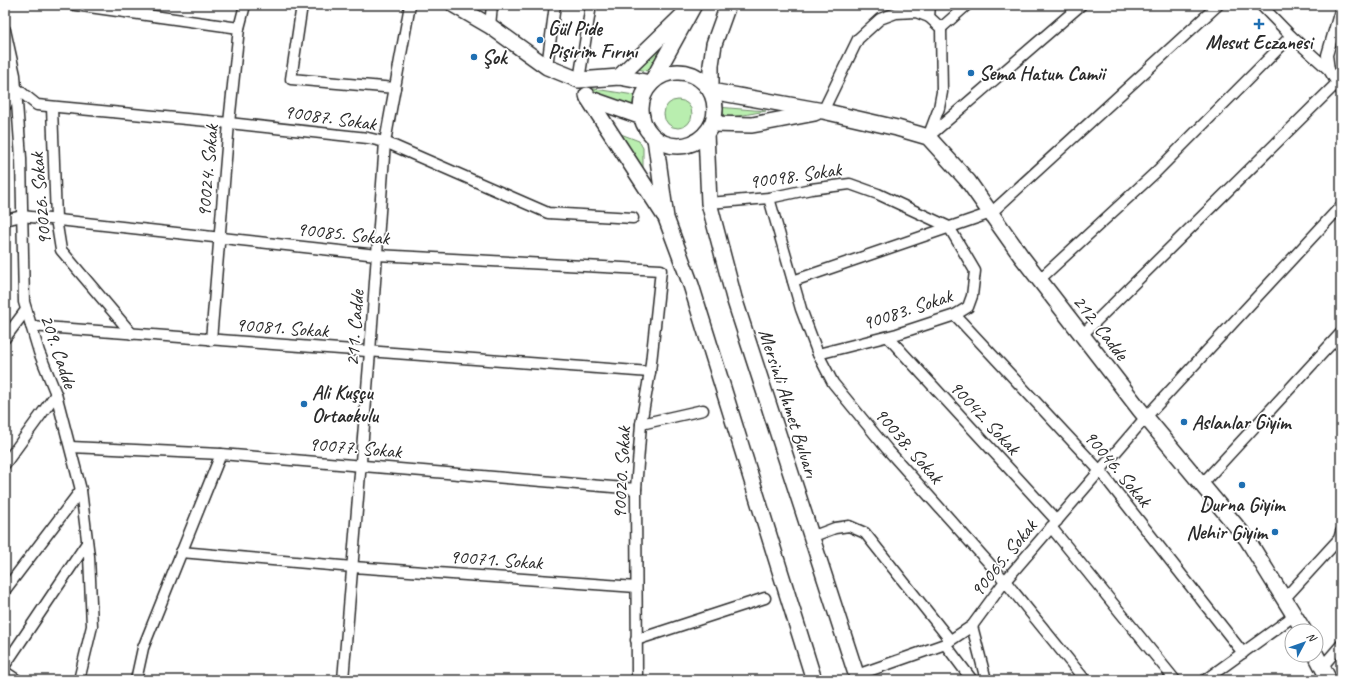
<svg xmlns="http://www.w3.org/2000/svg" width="1346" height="685" viewBox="0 0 1346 685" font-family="Caveat,sans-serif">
  <rect width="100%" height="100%" fill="#fff"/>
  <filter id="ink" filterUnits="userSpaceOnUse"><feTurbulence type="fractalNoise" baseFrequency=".025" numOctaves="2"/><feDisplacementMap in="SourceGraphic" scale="8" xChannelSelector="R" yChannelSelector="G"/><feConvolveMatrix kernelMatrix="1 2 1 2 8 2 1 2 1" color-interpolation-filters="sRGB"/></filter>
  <g filter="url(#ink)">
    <g fill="#b9eeaf" stroke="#728c6d">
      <path d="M 672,34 L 656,73 L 633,68 Z"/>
      <path d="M 588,88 L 641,96 L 637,112 L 591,95 Z"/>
      <circle cx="678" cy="114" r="14"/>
      <path d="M 717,107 L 766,111 L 716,120 Z"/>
      <path d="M 613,131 L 639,141 L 643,148 L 643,175 Z"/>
    </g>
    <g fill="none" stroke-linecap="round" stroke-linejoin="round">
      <g stroke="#2b2b2b" stroke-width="13">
        <g id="street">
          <path d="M 75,5 L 239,28"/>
          <path d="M 302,5 L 291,79 L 395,88"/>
          <path d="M 1261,5 L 1291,36 L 1329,70 L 1341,90"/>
          <path d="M 929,17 L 930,5"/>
          <path d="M 490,26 L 492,5"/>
          <path d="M 941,28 L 967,5"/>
          <path d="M 5,30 L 15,75 L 21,158 L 24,302 L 39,352 L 56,394 L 81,490 L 89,556 L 92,626 L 79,680"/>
          <path d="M 547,67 L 555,5"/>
          <path d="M 1329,70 L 1327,55 L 1341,7"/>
          <path d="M 579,80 L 591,5"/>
          <path d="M 5,86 L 16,88 L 37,105 L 229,123 L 368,138 L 385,142 L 548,213 L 633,218"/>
          <path d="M 5,106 L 16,88"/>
          <path d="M 52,107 L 56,219 L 61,250 L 132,334"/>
          <path d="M 823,111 L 858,39 L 880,19 L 896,13 L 916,12 L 929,17 L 941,28 L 942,92 L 939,108 L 928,137 L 1081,5"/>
          <path d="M 769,198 L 801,309 L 818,354 L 833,383 L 887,449 L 1005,581 L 1085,680"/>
          <path d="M 709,203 L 769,198 L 811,189 L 850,184 L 878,194 L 949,227 L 975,271 L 972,296 L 968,307 L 955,315 L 897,334 L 818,354"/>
          <path d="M 5,220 L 22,216 L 377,255 L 661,270 L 650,372 L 641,424 L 636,489 L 637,680"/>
          <path d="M 1039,280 L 1156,172 L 1291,36"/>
          <path d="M 793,281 L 991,213 L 1218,5"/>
          <path d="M 955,315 L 1100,471 L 1243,653"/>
          <path d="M 31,326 L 650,372"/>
          <path d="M 1082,335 L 1337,83"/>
          <path d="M 888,337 L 1057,521"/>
          <path d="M 5,338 L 26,310"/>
          <path d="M 211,340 L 229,123 L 239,28 L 245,5"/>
          <path d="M 641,424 L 703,410"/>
          <path d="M 71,447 L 221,454 L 636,489"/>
          <path d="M 5,464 L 56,394"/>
          <path d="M 1202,484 L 1341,333"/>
          <path d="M 1051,527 L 1175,680"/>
          <path d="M 811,537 L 835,528 L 849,526 L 865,533 L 950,640"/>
          <path d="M 181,552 L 353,567 L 636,587"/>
          <path d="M 5,590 L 81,490"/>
          <path d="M 1285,598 L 1339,539 L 1341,532"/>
          <path d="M 972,626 L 986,680"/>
          <path d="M 636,640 L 765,598"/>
          <path d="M 945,644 L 972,680"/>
          <path d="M 5,665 L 87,543"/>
          <path d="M 1322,667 L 1341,645"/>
          <path d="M 5,672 L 17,680"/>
          <path d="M 857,675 L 945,644 L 972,626 L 1005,581 L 1146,417 L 1341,206"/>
          <path d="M 136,680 L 143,648 L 221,454"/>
          <path d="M 343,680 L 370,352 L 385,142 L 410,5"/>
          <path d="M 1205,680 L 1295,615"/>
        </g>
      </g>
      <g stroke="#2b2b2b" stroke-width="18">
        <g id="secondary">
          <path d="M 454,5 L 490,26 L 547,67 L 579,80 L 619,77 L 651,83 L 694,5"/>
          <path d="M 728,5 L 714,44 L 711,65 L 711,91 L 823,111 L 897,128 L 928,137 L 968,181 L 1021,256 L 1140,410 L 1247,539 L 1304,631"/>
          <circle cx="678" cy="109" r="37"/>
          <path d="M 619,77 L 683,15"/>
          <path d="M 587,95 L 588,98 L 642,117"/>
          <path d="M 588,98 L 664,215"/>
          <path d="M 712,124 L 752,125 L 815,113"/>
          <path d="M 706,133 L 709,203 L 734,298 L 858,680"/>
          <path d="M 655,138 L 666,218 L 691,285 L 814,680"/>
          <path d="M 1316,655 L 1329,680"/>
        </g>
      </g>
      <use href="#street" stroke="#fff" stroke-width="10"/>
      <use href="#secondary" stroke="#fff" stroke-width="15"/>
    </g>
  </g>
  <g fill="#1f6fb2" stroke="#fff" stroke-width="1.5">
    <path d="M1257 18h4v4h4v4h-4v4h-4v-4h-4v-4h4z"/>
    <circle cx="540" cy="40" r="4"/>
    <circle cx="474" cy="57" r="4"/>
    <circle cx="971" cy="73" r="4"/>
    <circle cx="304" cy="404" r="4"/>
    <circle cx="1184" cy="422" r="4"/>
    <circle cx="1242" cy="485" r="4"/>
    <circle cx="1275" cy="532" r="4"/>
  </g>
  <g text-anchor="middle" stroke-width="3.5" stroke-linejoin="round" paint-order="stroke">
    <g font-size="20" font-weight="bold" fill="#2b2b2b" stroke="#fff" text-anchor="start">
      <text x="548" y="35">Gül Pide<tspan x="548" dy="23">Pişirim Fırını</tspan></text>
      <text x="1259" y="49" text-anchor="middle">Mesut Eczanesi</text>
      <text x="482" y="64">Şok</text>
      <text x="979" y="80">Sema Hatun Camii</text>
      <text x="312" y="399">Ali Kuşçu<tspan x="312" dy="23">Ortaokulu</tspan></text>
      <text x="1192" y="429">Aslanlar Giyim</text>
      <text x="1242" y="511" text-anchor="middle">Durna Giyim</text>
      <text x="1267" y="539" text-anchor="end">Nehir Giyim</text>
    </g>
    <g font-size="20" fill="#2b2b2b" stroke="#fff">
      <text transform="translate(330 117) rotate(8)" y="7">90087. Sokak</text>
      <text transform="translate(207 171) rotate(-85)" y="7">90024. Sokak</text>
      <text transform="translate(795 175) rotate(-8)" y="7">90098. Sokak</text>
      <text transform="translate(40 199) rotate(-95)" y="7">90026. Sokak</text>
      <text transform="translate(343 233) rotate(6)" y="7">90085. Sokak</text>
      <text transform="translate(907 309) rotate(-18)" y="7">90083. Sokak</text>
      <text transform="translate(282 327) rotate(4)" y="7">90081. Sokak</text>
      <text transform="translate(1101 327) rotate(52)" y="7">212. Cadde</text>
      <text transform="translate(354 328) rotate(-86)" y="7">211. Cadde</text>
      <text transform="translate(59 351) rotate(71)" y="7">209. Cadde</text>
      <text transform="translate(789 403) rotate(72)" y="7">Mersinli Ahmet Bulvarı</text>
      <text transform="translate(985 417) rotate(47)" y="7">90042. Sokak</text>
      <text transform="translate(909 445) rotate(49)" y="7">90038. Sokak</text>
      <text transform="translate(355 447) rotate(5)" y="7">90077. Sokak</text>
      <text transform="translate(1118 468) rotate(50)" y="7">90046. Sokak</text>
      <text transform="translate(621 473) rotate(-87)" y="7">90020. Sokak</text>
      <text transform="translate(1003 558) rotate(-51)" y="7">90065. Sokak</text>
      <text transform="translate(496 559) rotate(4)" y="7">90071. Sokak</text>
    </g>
  </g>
  <rect width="1346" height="685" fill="none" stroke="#fff" stroke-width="20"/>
  <rect x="10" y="10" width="1326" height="665" fill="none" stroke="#2b2b2b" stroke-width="1.5" filter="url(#ink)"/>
  <g transform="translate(1304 643) rotate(49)"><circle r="19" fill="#ffffff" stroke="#aaaaaa"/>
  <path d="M0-3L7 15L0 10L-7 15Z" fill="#1f6fb2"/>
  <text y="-6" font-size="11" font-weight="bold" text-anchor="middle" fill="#2b2b2b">N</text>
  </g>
</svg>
